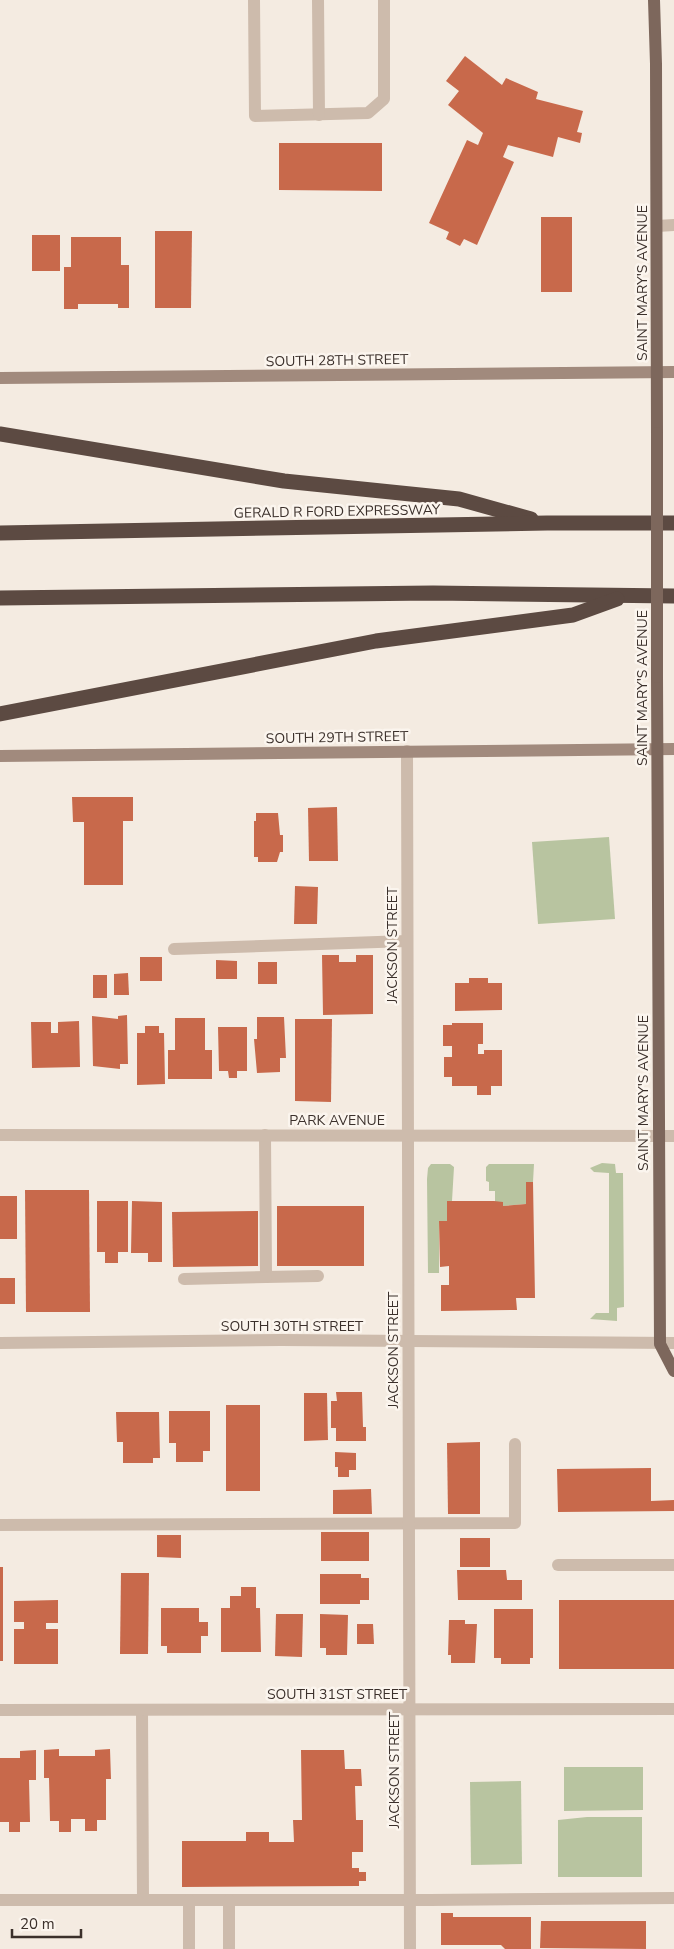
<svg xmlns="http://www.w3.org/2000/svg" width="674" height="1949" viewBox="0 0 674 1949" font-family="'Nunito Sans',sans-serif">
  <rect width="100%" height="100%" fill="#f4ebe1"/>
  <g fill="#b8c4a0">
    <path d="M 609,837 L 615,919 L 538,924 L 532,842 Z"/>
    <path d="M 602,1163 L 615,1164 L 616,1173 L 623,1173 L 624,1307 L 617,1308 L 617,1321 L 590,1319 L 596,1313 L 609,1313 L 609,1173 L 594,1172 L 590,1168 Z"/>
    <path d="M 431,1164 L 450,1164 L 454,1167 L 452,1201 L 447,1221 L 439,1221 L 439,1273 L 428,1273 L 427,1179 L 428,1168 Z"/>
    <path d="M 489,1164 L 534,1164 L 533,1182 L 526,1182 L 526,1204 L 503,1206 L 503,1202 L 495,1202 L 495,1191 L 489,1191 L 489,1182 L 486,1181 L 486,1167 Z"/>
    <path d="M 564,1767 L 643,1767 L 643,1810 L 564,1811 Z"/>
    <path d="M 521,1781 L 522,1864 L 471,1865 L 470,1782 Z"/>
    <path d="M 587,1817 L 642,1817 L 642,1877 L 558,1877 L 558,1820 Z"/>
  </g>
  <g fill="#c8694b">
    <path d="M 465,56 L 502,85 L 506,78 L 538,92 L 536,99 L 583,111 L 577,132 L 582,133 L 580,143 L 558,137 L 553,157 L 508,145 L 503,157 L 514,162 L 477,245 L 464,239 L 460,246 L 446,239 L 449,232 L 429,223 L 467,140 L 478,145 L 483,133 L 448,105 L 459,91 L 446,81 Z"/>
    <path d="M 279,143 L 382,143 L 382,191 L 279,190 Z"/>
    <rect x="541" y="217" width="31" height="75"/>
    <path d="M 155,231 L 192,231 L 191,308 L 155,308 Z"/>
    <rect x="32" y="235" width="28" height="36"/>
    <path d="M 71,237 L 121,237 L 121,265 L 129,265 L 129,308 L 118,308 L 118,304 L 78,304 L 78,309 L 64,309 L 64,267 L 71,267 Z"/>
    <path d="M 72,797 L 133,797 L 133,821 L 123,821 L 123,885 L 84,885 L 84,822 L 73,822 Z"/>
    <path d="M 337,807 L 338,861 L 309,861 L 308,808 Z"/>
    <path d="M 256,813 L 278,813 L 280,835 L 283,835 L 283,852 L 280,852 L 277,862 L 258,862 L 258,857 L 254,857 L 254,821 L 256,821 Z"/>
    <path d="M 295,886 L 318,887 L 317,924 L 294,924 Z"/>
    <path d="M 322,955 L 339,955 L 339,962 L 356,962 L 356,955 L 373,955 L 373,1014 L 323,1015 Z"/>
    <rect x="140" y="957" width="22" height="24"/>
    <path d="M 216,960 L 237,961 L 237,979 L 216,979 Z"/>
    <rect x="258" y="962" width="19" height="22"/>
    <path d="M 128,973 L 129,995 L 114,995 L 114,974 Z"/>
    <rect x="93" y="975" width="14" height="23"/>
    <path d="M 469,978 L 488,978 L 488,983 L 502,983 L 502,1010 L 455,1011 L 455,983 L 469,983 Z"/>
    <path d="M 127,1015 L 128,1064 L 120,1064 L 120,1069 L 93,1066 L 92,1016 L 118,1019 L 118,1016 Z"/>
    <path d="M 257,1017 L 284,1017 L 286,1058 L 280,1058 L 280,1072 L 257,1073 L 254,1039 L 257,1039 Z"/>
    <path d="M 175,1018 L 205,1018 L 205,1050 L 212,1050 L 212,1079 L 168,1079 L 168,1050 L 175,1050 Z"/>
    <path d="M 295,1019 L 332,1019 L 331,1102 L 295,1101 Z"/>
    <path d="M 79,1021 L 80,1067 L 32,1068 L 31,1022 L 51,1022 L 51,1033 L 58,1033 L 58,1022 Z"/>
    <path d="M 452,1023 L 483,1023 L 483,1044 L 478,1044 L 478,1054 L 484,1054 L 484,1050 L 502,1050 L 502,1086 L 491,1086 L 491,1095 L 477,1095 L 477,1086 L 452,1086 L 452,1077 L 444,1077 L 444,1057 L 452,1057 L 452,1046 L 443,1046 L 443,1025 L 452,1025 Z"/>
    <path d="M 145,1026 L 159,1026 L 159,1033 L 164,1033 L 165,1084 L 137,1085 L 137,1033 L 145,1033 Z"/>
    <path d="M 218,1027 L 247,1027 L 247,1071 L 237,1071 L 237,1078 L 229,1078 L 228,1071 L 219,1071 Z"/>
    <path d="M 526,1182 L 533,1182 L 535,1298 L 516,1298 L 517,1310 L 441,1311 L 441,1285 L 449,1285 L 449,1266 L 440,1267 L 439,1221 L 447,1221 L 447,1201 L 494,1201 L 503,1202 L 503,1206 L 526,1204 Z"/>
    <path d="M 25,1190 L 89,1190 L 90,1312 L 26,1312 Z"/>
    <rect x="0" y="1196" width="17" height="43"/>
    <path d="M 97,1201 L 128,1201 L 128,1252 L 118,1252 L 118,1263 L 105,1263 L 105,1252 L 97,1252 Z"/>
    <path d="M 132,1201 L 162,1202 L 162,1262 L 148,1262 L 148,1253 L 131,1253 Z"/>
    <rect x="277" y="1206" width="87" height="60"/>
    <path d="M 258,1211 L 258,1266 L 173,1267 L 172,1212 Z"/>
    <rect x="0" y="1278" width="15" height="26"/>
    <path d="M 336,1392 L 362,1392 L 363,1427 L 366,1427 L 366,1441 L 336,1441 L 336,1428 L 331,1428 L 331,1401 L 337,1401 Z"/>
    <path d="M 304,1393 L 327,1393 L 328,1440 L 304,1441 Z"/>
    <rect x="226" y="1405" width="34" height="86"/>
    <path d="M 169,1411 L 210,1411 L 210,1451 L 203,1451 L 203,1462 L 176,1462 L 176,1443 L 169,1443 Z"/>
    <path d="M 116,1412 L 159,1412 L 160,1458 L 153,1458 L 153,1463 L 123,1463 L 123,1442 L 117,1442 Z"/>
    <path d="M 480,1442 L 480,1514 L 448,1514 L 447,1443 Z"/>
    <path d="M 335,1452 L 356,1453 L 356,1470 L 349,1470 L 349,1477 L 338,1477 L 338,1467 L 335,1467 Z"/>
    <path d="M 651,1468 L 651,1501 L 674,1500 L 674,1511 L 558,1512 L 557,1469 Z"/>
    <path d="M 371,1489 L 372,1514 L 333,1514 L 333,1490 Z"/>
    <rect x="321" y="1532" width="48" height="29"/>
    <path d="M 157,1535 L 181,1535 L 181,1558 L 157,1557 Z"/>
    <rect x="460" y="1538" width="30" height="29"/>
    <rect x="0" y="1567" width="3" height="94"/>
    <path d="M 457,1570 L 506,1570 L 507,1580 L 522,1580 L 522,1600 L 458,1600 Z"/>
    <path d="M 121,1573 L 149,1573 L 148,1654 L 120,1654 Z"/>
    <path d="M 320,1574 L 361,1574 L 361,1578 L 369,1578 L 369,1600 L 360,1600 L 360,1604 L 320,1604 Z"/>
    <path d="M 241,1587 L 256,1587 L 256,1608 L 260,1608 L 261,1652 L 221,1652 L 221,1608 L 230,1608 L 230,1596 L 241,1596 Z"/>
    <path d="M 58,1600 L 58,1623 L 46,1623 L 46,1629 L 58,1629 L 58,1664 L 14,1664 L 14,1629 L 24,1629 L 24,1622 L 14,1622 L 14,1601 Z"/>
    <rect x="559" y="1600" width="115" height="69"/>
    <path d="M 161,1608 L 199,1608 L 199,1622 L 208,1622 L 208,1636 L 201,1636 L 201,1653 L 167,1653 L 167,1646 L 161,1646 Z"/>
    <path d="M 494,1609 L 533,1609 L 533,1658 L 530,1658 L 530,1664 L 501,1664 L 501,1658 L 494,1658 Z"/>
    <path d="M 276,1614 L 303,1614 L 302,1657 L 275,1656 Z"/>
    <path d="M 320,1614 L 348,1615 L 347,1655 L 326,1655 L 326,1648 L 320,1648 Z"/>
    <path d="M 449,1620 L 465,1620 L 465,1624 L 477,1624 L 475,1663 L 451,1663 L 451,1655 L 448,1655 Z"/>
    <path d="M 357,1624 L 373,1624 L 374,1644 L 357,1644 Z"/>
    <path d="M 59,1749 L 59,1756 L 95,1756 L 95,1750 L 110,1749 L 111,1779 L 106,1779 L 106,1820 L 97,1820 L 97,1831 L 85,1831 L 85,1819 L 71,1819 L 71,1832 L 59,1832 L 59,1821 L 50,1821 L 49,1778 L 44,1778 L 44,1750 Z"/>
    <path d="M 36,1750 L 36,1780 L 29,1780 L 30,1822 L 20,1822 L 20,1832 L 9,1832 L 9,1822 L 0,1822 L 0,1758 L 20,1758 L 20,1751 Z"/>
    <path d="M 301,1750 L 344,1750 L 345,1769 L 361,1769 L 362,1786 L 355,1786 L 356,1820 L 363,1820 L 363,1852 L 352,1852 L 352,1868 L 359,1868 L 359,1872 L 366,1872 L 366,1881 L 359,1881 L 359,1886 L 182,1887 L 182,1841 L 246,1841 L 246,1832 L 269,1832 L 269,1842 L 294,1842 L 293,1820 L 302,1820 Z"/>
    <path d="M 441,1913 L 453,1913 L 453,1917 L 531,1917 L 531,1949 L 505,1949 L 501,1945 L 441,1945 Z"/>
    <path d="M 541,1921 L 646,1921 L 646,1949 L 540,1948 Z"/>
  </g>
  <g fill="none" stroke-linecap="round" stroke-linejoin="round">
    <g stroke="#cdbbac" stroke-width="12">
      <path d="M 254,0 L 255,116 L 368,113 L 384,99 L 384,0"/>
      <path d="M 318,0 L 319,115"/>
      <path d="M 657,226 L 674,225"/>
      <path d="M 174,949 L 407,941"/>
      <path d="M 265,1135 L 266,1277 L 318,1276"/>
      <path d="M 184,1279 L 266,1277"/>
      <path d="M 0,1525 L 515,1523 L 515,1444"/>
      <path d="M 558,1565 L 674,1565"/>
      <path d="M 142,1710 L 143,1900"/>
      <path d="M 0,1900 L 430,1900 L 674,1898"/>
      <path d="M 189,1900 L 189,1949"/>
      <path d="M 229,1900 L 229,1949"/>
    </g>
    <g stroke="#cdbbac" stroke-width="12">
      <path d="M 407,751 L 410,1949"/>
      <path d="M 0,1343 L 281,1340 L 674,1343"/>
    </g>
    <g stroke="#cdbbac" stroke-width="12">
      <path d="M 0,1135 L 674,1136"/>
      <path d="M 0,1710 L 674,1709"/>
    </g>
    <g stroke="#a18a7d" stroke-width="12">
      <path d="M 0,378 L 674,372"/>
      <path d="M 0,756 L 674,749"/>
    </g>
    <g stroke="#7d675c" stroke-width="12">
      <path d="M 654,0 L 656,64 L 657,433"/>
      <path d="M 657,677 L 660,1344 L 674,1371"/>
    </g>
    <g stroke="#5c4a42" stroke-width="15">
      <path d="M 0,434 L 284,481 L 459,499 L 531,519"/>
      <path d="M 0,533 L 547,523 L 674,523"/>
      <path d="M 0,598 L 433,593 L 674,596"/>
      <path d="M 0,714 L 376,641 L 573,615 L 617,599"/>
    </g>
    <path stroke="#7d675c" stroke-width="12" d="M 657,433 L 657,677"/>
  </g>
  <g text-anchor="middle" stroke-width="5" stroke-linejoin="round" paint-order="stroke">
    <g font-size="14" fill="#3b302b" stroke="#fbf5ee">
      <text transform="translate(642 283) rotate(-90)" y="5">SAINT MARY'S AVENUE</text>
      <text transform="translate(337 360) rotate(-1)" y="5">SOUTH 28TH STREET</text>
      <text transform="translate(337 511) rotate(-1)" y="5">GERALD R FORD EXPRESSWAY</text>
      <text transform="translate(642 688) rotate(-90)" y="5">SAINT MARY'S AVENUE</text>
      <text transform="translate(337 737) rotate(-1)" y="5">SOUTH 29TH STREET</text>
      <text transform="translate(392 945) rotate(-90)" y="5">JACKSON STREET</text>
      <text transform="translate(643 1093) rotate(-90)" y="5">SAINT MARY'S AVENUE</text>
      <text x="337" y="1125">PARK AVENUE</text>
      <text x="292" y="1331">SOUTH 30TH STREET</text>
      <text transform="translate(393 1350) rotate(-90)" y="5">JACKSON STREET</text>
      <text x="337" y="1699">SOUTH 31ST STREET</text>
      <text transform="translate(394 1770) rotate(-90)" y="5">JACKSON STREET</text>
    </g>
  </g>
  <path d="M12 1929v8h69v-8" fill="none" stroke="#3b302b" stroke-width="2.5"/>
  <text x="20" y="1929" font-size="15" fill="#3b302b" stroke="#fbf5ee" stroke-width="4" paint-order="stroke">20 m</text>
</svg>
